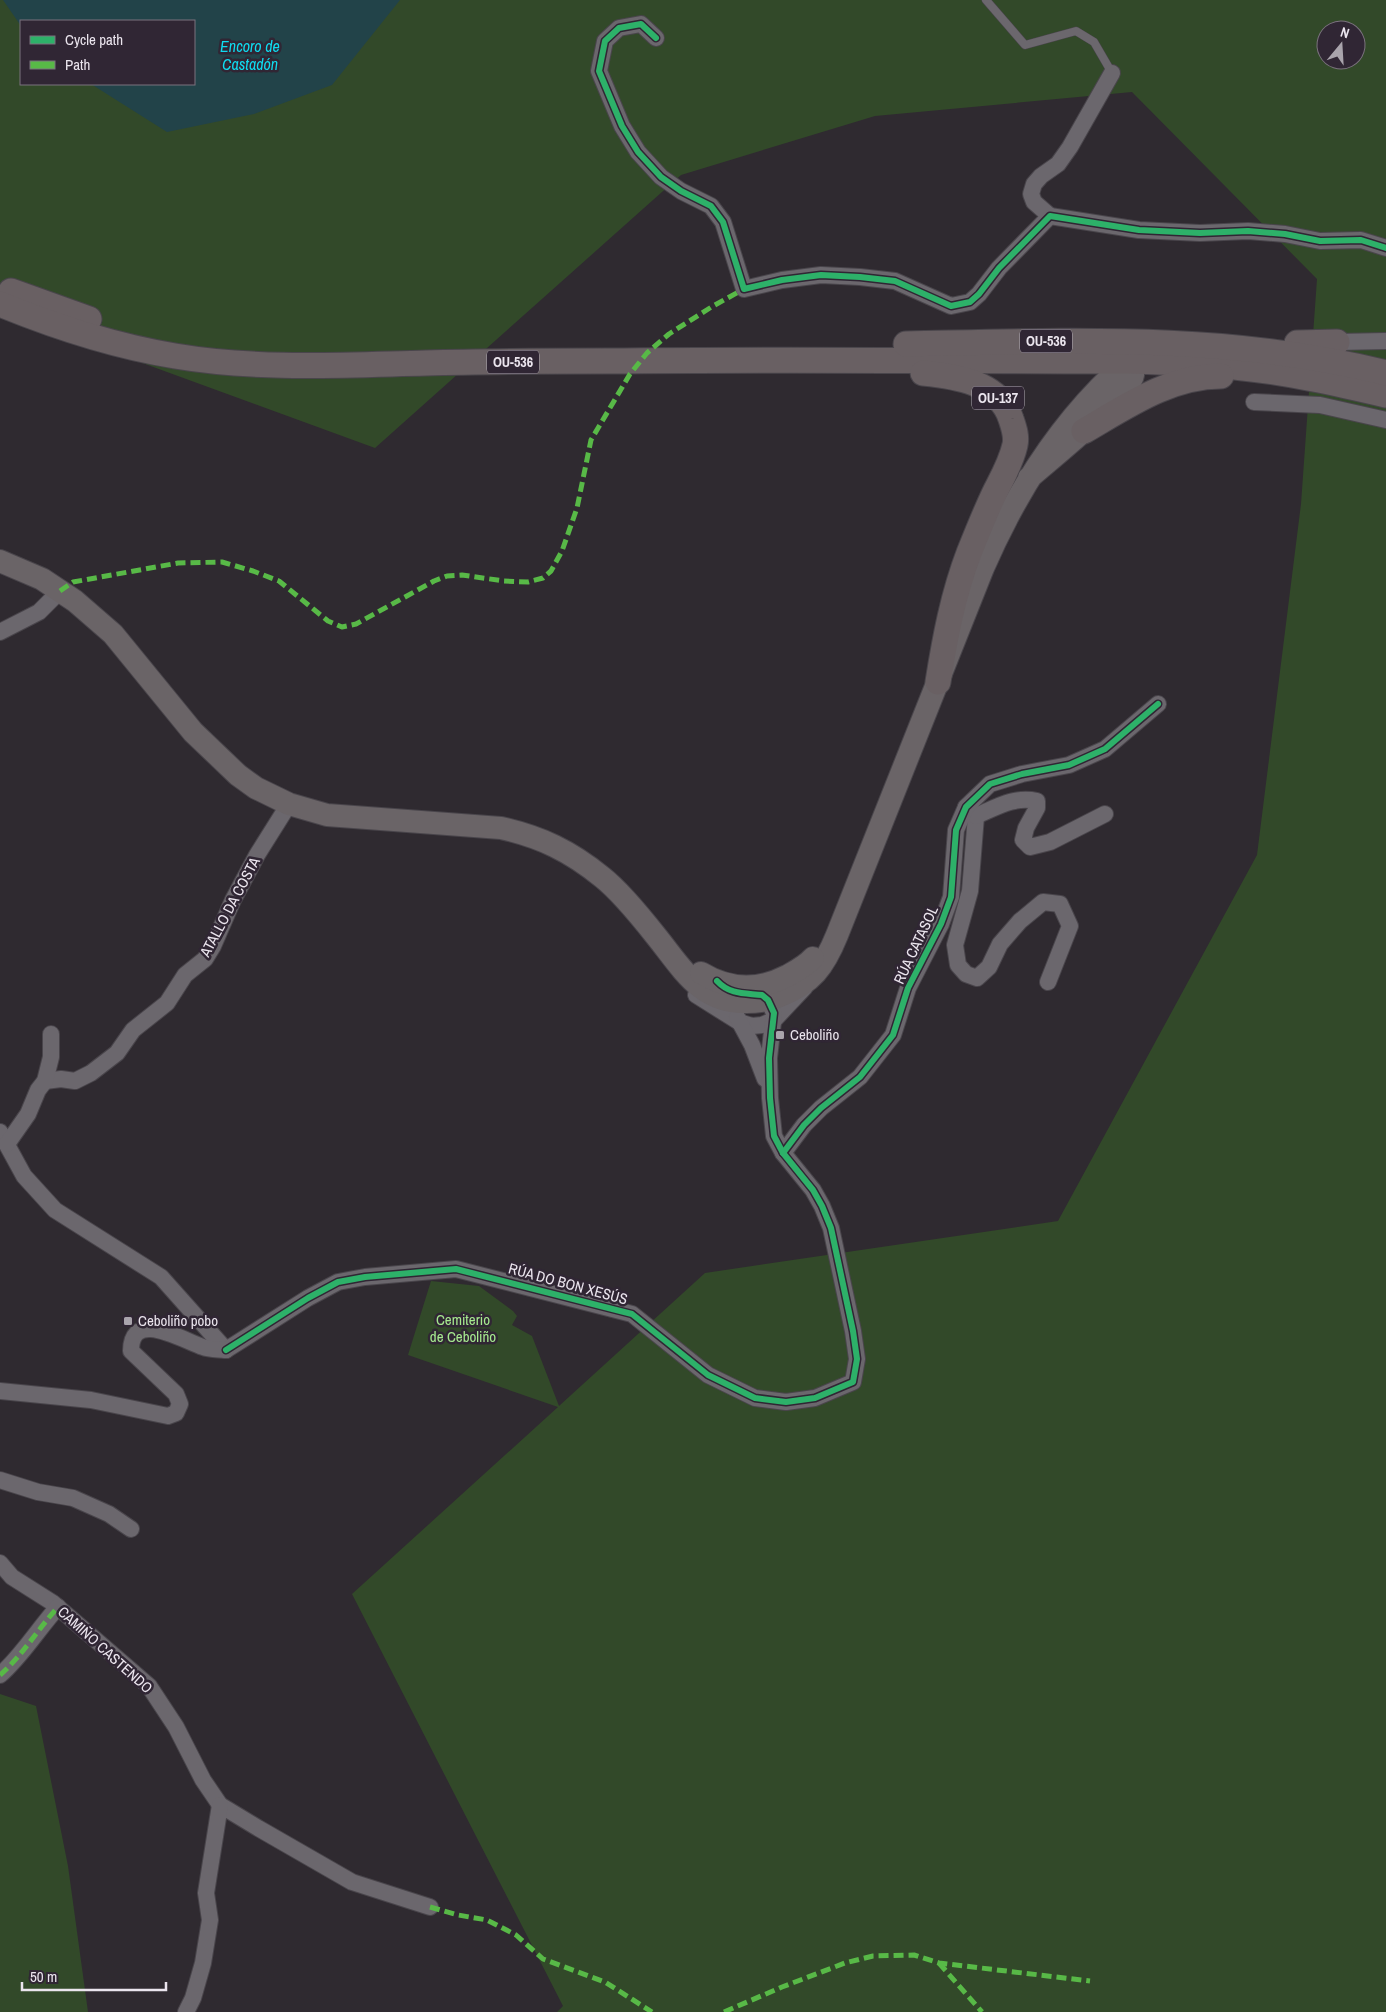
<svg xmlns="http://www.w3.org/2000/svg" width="1386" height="2012" viewBox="0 0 1386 2012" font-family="'Archivo Narrow',sans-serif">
  <rect width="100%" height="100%" fill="#2f2a30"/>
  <g fill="#324929" fill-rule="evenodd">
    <path d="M 0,0 L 1386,0 L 1386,2012 L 557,2012 L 563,2006 L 352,1594 L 558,1407 L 408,1355 L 431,1281 L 479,1286 L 513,1311 L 517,1316 L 512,1325 L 532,1336 L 559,1406 L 705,1273 L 1058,1221 L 1257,855 L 1301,504 L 1317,279 L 1132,92 L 875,116 L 681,175 L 375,448 L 0,311 ZM 21,21 L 194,21 L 194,84 L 21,84 ZM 1326,30 L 1356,30 L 1356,60 L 1326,60 Z"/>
    <path d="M 0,1694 L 36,1706 L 68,1866 L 88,2012 L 0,2012 Z"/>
  </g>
  <path fill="#224349" d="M 3,0 L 400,0 L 332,85 L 254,114 L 167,132 L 91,84 L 194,84 L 194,21 L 21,21 L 21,26 Z"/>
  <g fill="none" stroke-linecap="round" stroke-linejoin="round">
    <g stroke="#49454b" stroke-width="9">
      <path id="lane" d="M 986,0 L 1025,45 L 1076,31 L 1094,42 L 1112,73"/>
    </g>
    <g stroke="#49454b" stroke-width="18">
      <g id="street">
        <path d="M 656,38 L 641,24 L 619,28 L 605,41 L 599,71 L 622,126 L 638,152 L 661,177 L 681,191 L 711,206 L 723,222 L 744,289 L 782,280 L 821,275 L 860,277 L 895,281 L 951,306 L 970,302 L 979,294 L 999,268 L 1050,216 L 1139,230 L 1200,233 L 1248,231 L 1285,234 L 1320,241 L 1361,240 L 1386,248"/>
        <path d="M 1050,216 L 1034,202 L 1031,194 L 1034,184 L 1041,176 L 1058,164 L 1070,147 L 1112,73"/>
        <path d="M 1337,342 L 1386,341"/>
        <path d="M 1254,402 L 1320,405 L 1386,420"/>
        <path d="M 0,632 L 39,612 L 60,591"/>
        <path d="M 966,807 L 976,816 L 970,891 L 955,945 L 958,965 L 966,974 L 977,978 L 989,967 L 1000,944 L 1020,921 L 1043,902 L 1060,904 L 1070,926 L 1048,982"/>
        <path d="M 976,816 C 997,807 1014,796 1037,801 L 1037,808 L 1026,828 L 1023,840 L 1030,847 L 1050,842 L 1105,814"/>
        <path d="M 696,995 L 739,1022 L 752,1026 L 762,1025 L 774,1020 L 805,987"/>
        <path d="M 737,1017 L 752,1045 L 765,1079"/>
        <path d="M 45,1081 L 61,1079 L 75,1081 L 91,1073 L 117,1053 L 133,1030 L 167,1003 L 185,975 L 205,959 L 213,946 L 233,900 L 257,855 L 289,804"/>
        <path d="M 0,1132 L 24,1176 L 55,1210 L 161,1277 L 226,1350"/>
        <path d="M 7,1144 L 28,1114 L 38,1090 L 45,1081 L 51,1057 L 51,1034"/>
        <path d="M 783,1153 L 804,1125 L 821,1108 L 860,1077 L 893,1035 L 908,988 L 941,924 L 951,897 L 956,830 L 966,807 L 990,784 L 1022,774 L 1069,765 L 1105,749 L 1158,704"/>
        <path d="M 226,1350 L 308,1298 L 338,1282 L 365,1277 L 456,1269 L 632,1314 L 708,1375 L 755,1398 L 786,1402 L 815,1398 L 853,1382 L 857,1359 L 853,1331 L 831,1228 L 822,1206 L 813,1190 L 783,1153 L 774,1136 L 770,1098 L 769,1058 L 774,1013 L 768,1000 L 759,995"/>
        <path d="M 0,1391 L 91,1400 L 168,1416 L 176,1413 L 180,1404 L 176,1394 L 131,1351 C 131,1308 182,1340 203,1347 C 210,1350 219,1349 226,1350"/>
        <path d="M 0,1480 L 38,1492 L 73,1498 L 109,1514 L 131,1529"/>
        <path d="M 0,1563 L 12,1577 L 53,1603 L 149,1686 L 176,1727 L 203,1780 L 220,1805 L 258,1828 L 352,1882 L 430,1907"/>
        <path d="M 0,1675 C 22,1656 38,1629 58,1607"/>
        <path d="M 186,2012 L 193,1998 L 203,1963 L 210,1920 L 206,1893 L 220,1805"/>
      </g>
    </g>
    <g stroke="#49454b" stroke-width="24">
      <g id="secondary">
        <path d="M 0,561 L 42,579 L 75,601 L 113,634 L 193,732 L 238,775 L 256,788 L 289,804 L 327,815 L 501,828 C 541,837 570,851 602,877 C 621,892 641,917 656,936 C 682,968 700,1003 746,1002 C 758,1002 769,1001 780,996 C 812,983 824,967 837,935 L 983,568 C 1017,490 1063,417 1128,361 C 1130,365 1134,370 1133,375 C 1130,396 1048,461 1029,478"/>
        <path d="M 701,973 C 729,990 758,991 787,976 C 796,971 806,966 813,958"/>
      </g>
    </g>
    <g stroke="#49454b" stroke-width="27">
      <g id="primary">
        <path d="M 11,291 L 89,319"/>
        <path d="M 0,304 C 56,327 115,346 175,356 C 258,370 342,365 426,363 C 486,361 547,361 608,361 C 782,359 955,361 1128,361 C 1166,362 1205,363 1243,368 C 1291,373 1339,384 1386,395"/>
        <path d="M 1297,343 L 1337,342"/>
        <path d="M 906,344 C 1066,341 1229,333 1386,373"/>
        <path d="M 923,373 C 956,376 1000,383 1011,419 C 1014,428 1017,436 1015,445 C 1011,463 1002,478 994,494 C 985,513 977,533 969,553 C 953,595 945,638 938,682"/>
        <path d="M 1084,431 C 1127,406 1170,376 1221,376"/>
      </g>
    </g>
    <use href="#lane" stroke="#6b676d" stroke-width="8"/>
    <use href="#street" stroke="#6b676d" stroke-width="16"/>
    <use href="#secondary" stroke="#6a6467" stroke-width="22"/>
    <use href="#primary" stroke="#696063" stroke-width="25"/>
    <g stroke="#58b947" stroke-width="5" stroke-dasharray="10 5" stroke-linecap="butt">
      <path d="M 60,591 L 73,582 L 178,563 L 222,562 L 253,571 L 279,581 L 328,621 L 342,627 L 356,624 L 434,581 L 447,576 L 462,575 L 504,581 L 528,582 L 543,578 L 551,571 L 562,551 L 577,508 L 591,440 L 630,374 L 647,353 L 669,334 L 713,306 L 744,289"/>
      <path d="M 0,1675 C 22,1656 38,1629 58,1607"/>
      <path d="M 430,1907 L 458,1915 L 487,1920 L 516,1935 L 543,1959 L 605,1982 L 652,2012"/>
      <path d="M 939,1963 L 982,2012"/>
      <path d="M 724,2012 L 782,1987 L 845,1963 L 873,1956 L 914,1955 L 939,1963 L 1090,1981"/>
    </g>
    <g stroke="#302634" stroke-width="9">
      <g id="cycleway">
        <path d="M 656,38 L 641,24 L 619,28 L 605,41 L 599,71 L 622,126 L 638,152 L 661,177 L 681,191 L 711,206 L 723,222 L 744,289 L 782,280 L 821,275 L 860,277 L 895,281 L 951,306 L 970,302 L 979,294 L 999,268 L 1050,216 L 1139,230 L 1200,233 L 1248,231 L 1285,234 L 1320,241 L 1361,240 L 1386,248"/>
        <path d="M 783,1153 L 804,1125 L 821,1108 L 860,1077 L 893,1035 L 908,988 L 941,924 L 951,897 L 956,830 L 966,807 L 990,784 L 1022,774 L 1069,765 L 1105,749 L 1158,704"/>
        <path d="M 226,1350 L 308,1298 L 338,1282 L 365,1277 L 456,1269 L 632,1314 L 708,1375 L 755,1398 L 786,1402 L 815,1398 L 853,1382 L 857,1359 L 853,1331 L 831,1228 L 822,1206 L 813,1190 L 783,1153 L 774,1136 L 770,1098 L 769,1058 L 774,1013 L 768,1000 L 762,995 C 745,993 730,995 717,981"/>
      </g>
    </g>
    <use href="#cycleway" stroke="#2db169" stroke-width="6"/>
  </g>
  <g fill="#a9a4ac" stroke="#302634" stroke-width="2">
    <rect x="775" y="1030" width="10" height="10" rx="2.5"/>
    <rect x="123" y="1316" width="10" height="10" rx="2.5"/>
  </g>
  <g text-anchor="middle" stroke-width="5" stroke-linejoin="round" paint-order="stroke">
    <g fill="#302634" stroke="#b3acb6" stroke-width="1">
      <rect x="1020" y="329.5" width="52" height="23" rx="4"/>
      <rect x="487" y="350.5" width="52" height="23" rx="4"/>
      <rect x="972" y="386.5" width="52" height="23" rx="4"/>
    </g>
    <g font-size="14" font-weight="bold" fill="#ebe5ee">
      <text x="1046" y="346">OU-536</text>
      <text x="513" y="367">OU-536</text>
      <text x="998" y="403">OU-137</text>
    </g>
    <g font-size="15" fill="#ebe5ee" stroke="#302634">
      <text transform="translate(230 907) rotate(-62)" y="5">ATALLO DA COSTA</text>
      <text transform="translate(916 945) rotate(-65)" y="5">RÚA CATASOL</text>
      <text transform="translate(568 1284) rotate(15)" y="5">RÚA DO BON XESÚS</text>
      <text transform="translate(105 1650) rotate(42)" y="5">CAMIÑO CASTENDO</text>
    </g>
    <g font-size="15" fill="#ebe5ee" stroke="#302634" text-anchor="start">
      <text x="790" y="1040">Ceboliño</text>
      <text x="138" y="1326">Ceboliño pobo</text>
    </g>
    <g font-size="15" fill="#a6ea8f" stroke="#302634">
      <text x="463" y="1325">Cemiterio<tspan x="463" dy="17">de Ceboliño</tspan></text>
    </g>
    <g font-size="16" font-style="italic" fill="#0fdcf0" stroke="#302634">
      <text x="250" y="52">Encoro de<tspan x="250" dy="18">Castadón</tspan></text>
    </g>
  </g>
  <rect x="20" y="20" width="175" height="65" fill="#302634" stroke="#7b727e"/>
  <rect x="30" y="36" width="25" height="8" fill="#2db169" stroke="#7b727e"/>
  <text x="65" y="45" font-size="15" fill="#ebe5ee">Cycle path</text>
  <rect x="30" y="61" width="25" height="8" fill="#58b947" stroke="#7b727e"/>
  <text x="65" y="70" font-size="15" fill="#ebe5ee">Path</text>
  <g transform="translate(1341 45) rotate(18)"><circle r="24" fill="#302634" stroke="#7b727e"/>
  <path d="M0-4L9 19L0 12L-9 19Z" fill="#a9a4ac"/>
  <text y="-8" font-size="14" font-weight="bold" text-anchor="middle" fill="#ebe5ee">N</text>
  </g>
  <path d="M22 1982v8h144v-8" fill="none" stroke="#ebe5ee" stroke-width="2.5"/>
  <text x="30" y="1982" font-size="15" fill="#ebe5ee" stroke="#302634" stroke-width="4" paint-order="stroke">50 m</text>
</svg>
